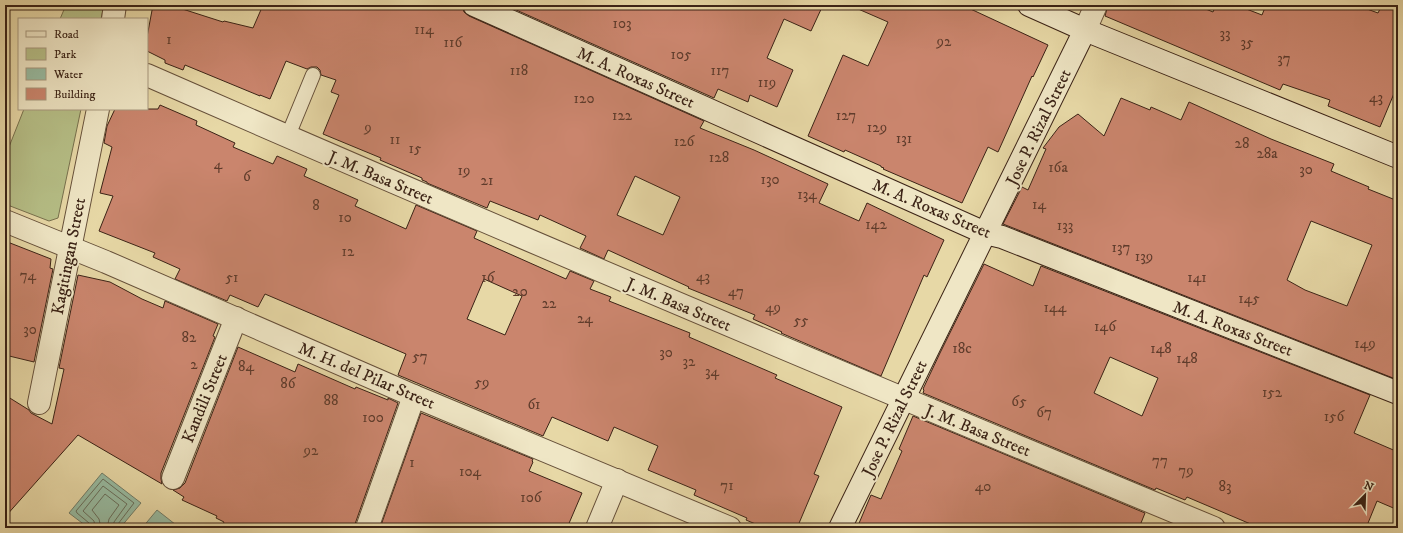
<svg xmlns="http://www.w3.org/2000/svg" width="1403" height="533" viewBox="0 0 1403 533" font-family="'IM FELL DW Pica',serif">
  <rect width="100%" height="100%" fill="#e7d8a6"/>
  <filter id="stains"><feTurbulence type="fractalNoise" baseFrequency=".005" numOctaves="4"/><feColorMatrix values="0 0 0 0 .2 0 0 0 0 .09 0 0 0 0 .02 0 0 0 .5 -.17"/></filter>
  <radialGradient id="worn" r=".72"><stop offset=".6" stop-color="#630" stop-opacity="0"/><stop offset="1" stop-color="#630" stop-opacity=".3"/></radialGradient>
  <g fill="#b6bf87" stroke="#78714e">
    <path d="M 66,5 L 104,5 L 101,19 L 60,19 Z"/>
    <path d="M 24,109 L 81,109 L 58,218 L 49,221 L 5,204 L 5,157 Z"/>
  </g>
  <g fill="#98bba1" stroke="#737e69">
    <path d="M 102,473 L 141,503 L 120,528 L 85,528 L 86,526 L 69,513 Z"/>
    <path d="M 157,510 L 180,528 L 142,528 Z"/>
  </g>
  <g fill="none" stroke-linecap="round" stroke-linejoin="round">
    <g stroke="#6a6f5c" stroke-width="1">
      <path d="M 90,528 L 89,523 L 77,513 L 76,511 L 103,479 L 134,503 L 118,524 L 118,528"/>
      <path d="M 95,528 L 94,521 L 83,511 L 103,486 L 127,504 L 114,522 L 113,528"/>
      <path d="M 101,528 L 99,519 L 92,510 L 105,494 L 119,505 L 109,519 L 107,528"/>
    </g>
  </g>
  <g fill="#ca856d" stroke="#3b2316" fill-rule="evenodd">
    <path d="M 153,5 L 170,5 L 223,22 L 224,21 L 253,28 L 263,5 L 462,5 L 464,12 L 469,16 L 704,121 L 700,128 L 754,150 L 828,184 L 819,203 L 859,221 L 867,203 L 944,240 L 927,277 L 924,275 L 881,376 L 781,333 L 782,332 L 753,319 L 755,315 L 688,288 L 689,287 L 608,250 L 604,259 L 580,248 L 586,236 L 540,215 L 538,220 L 490,201 L 487,208 L 427,183 L 427,182 L 422,180 L 422,178 L 380,160 L 381,158 L 323,134 L 339,95 L 331,92 L 336,80 L 321,75 L 320,70 L 317,67 L 311,67 L 307,69 L 286,61 L 270,99 L 260,95 L 260,96 L 185,65 L 183,70 L 165,63 L 165,60 L 147,51 L 147,37 ZM 635,176 L 680,197 L 663,235 L 617,215 Z"/>
    <path d="M 505,5 L 823,5 L 811,31 L 784,19 L 767,58 L 793,70 L 777,107 L 750,95 L 748,102 L 718,89 L 714,98 Z"/>
    <path d="M 849,5 L 962,5 L 1048,45 L 1033,77 L 1032,76 L 998,152 L 988,147 L 962,203 L 883,169 L 884,168 L 881,167 L 881,166 L 845,150 L 844,152 L 808,136 L 843,55 L 868,66 L 888,22 Z"/>
    <path d="M 1108,5 L 1196,5 L 1213,12 L 1216,5 L 1236,5 L 1262,15 L 1266,5 L 1356,5 L 1378,13 L 1382,5 L 1398,5 L 1398,84 L 1380,127 L 1328,106 L 1330,100 L 1283,84 L 1280,90 L 1105,16 Z"/>
    <path d="M 1121,98 L 1150,110 L 1151,107 L 1181,120 L 1189,102 L 1271,139 L 1334,164 L 1331,171 L 1369,187 L 1368,189 L 1398,201 L 1398,380 L 1003,224 L 1022,187 L 1028,190 L 1046,149 L 1043,148 L 1059,127 L 1078,114 L 1104,136 ZM 1311,221 L 1372,245 L 1347,306 L 1305,290 L 1287,280 Z"/>
    <path d="M 160,105 L 197,121 L 196,125 L 235,143 L 233,147 L 273,164 L 277,156 L 307,169 L 304,176 L 358,200 L 355,206 L 406,229 L 416,205 L 477,231 L 474,238 L 566,279 L 570,271 L 594,281 L 590,289 L 611,297 L 609,301 L 690,333 L 689,337 L 777,375 L 775,378 L 842,407 L 814,474 L 819,476 L 797,528 L 765,528 L 746,520 L 747,518 L 694,495 L 696,490 L 648,470 L 658,446 L 614,427 L 608,441 L 552,417 L 543,436 L 398,375 L 406,354 L 265,294 L 258,307 L 230,295 L 227,301 L 175,279 L 180,269 L 153,257 L 155,253 L 99,231 L 113,196 L 100,193 L 112,147 L 104,143 L 107,126 L 115,109 L 158,109 ZM 484,279 L 522,296 L 505,335 L 467,319 Z"/>
    <path d="M 5,241 L 51,259 L 50,268 L 53,269 L 34,362 L 5,355 Z"/>
    <path d="M 984,264 L 1033,286 L 1041,266 L 1370,395 L 1354,433 L 1398,452 L 1398,510 L 1377,501 L 1366,528 L 1260,528 L 1187,497 L 1185,500 L 1156,488 L 1155,490 L 923,393 L 924,390 L 923,389 L 940,353 ZM 1110,357 L 1158,378 L 1142,416 L 1094,393 Z"/>
    <path d="M 78,275 L 110,282 L 142,299 L 163,308 L 165,301 L 218,324 L 213,336 L 215,337 L 161,473 L 161,479 L 162,484 L 78,435 L 5,517 L 5,395 L 29,410 L 31,413 L 52,424 L 64,369 L 59,368 Z"/>
    <path d="M 238,347 L 295,372 L 298,364 L 355,389 L 356,387 L 388,400 L 388,398 L 398,403 L 355,524 L 355,528 L 221,528 L 224,522 L 216,518 L 217,516 L 182,500 L 184,497 L 173,490 L 180,488 L 185,483 Z"/>
    <path d="M 421,413 L 533,459 L 532,461 L 533,462 L 529,471 L 582,493 L 567,528 L 380,528 Z"/>
    <path d="M 913,416 L 1145,513 L 1139,528 L 857,528 L 871,495 L 881,499 L 902,451 L 899,449 Z"/>
  </g>
  <g fill="none" stroke-linecap="round" stroke-linejoin="round">
    <g stroke="#66503a" stroke-width="16">
      <path id="lane" d="M 287,136 L 292,126 L 313,75"/>
    </g>
    <g stroke="#66503a" stroke-width="24">
      <g id="street">
        <path d="M 113,19 L 115,5"/>
        <path d="M 1085,30 L 1096,5"/>
        <path d="M 147,75 C 501,230 857,380 1214,528"/>
        <path d="M 5,221 L 106,262 L 414,396 L 730,528"/>
        <path d="M 39,403 L 98,109"/>
        <path d="M 173,478 L 236,318"/>
        <path d="M 367,528 L 414,396"/>
        <path d="M 597,528 L 617,480"/>
      </g>
    </g>
    <g stroke="#3b2316" stroke-width="24">
      <g id="secondary">
        <path d="M 474,5 L 985,233 L 1002,237 L 1398,393"/>
        <path d="M 1029,5 L 1085,30 L 1398,157"/>
        <path d="M 840,528 L 1085,30"/>
      </g>
    </g>
    <use href="#lane" stroke="#efe6c5" stroke-width="14"/>
    <use href="#street" stroke="#efe6c5" stroke-width="22"/>
    <use href="#secondary" stroke="#efe6c5" stroke-width="22"/>
  </g>
  <g text-anchor="middle" stroke-width="4" stroke-linejoin="round" paint-order="stroke">
    <g font-size="15" fill="#5f3c2c">
      <text x="622" y="28">103</text>
      <text x="424" y="34">114</text>
      <text x="1225" y="38">33</text>
      <text x="169" y="44">1</text>
      <text x="944" y="46">92</text>
      <text x="453" y="47">116</text>
      <text x="1247" y="47">35</text>
      <text x="681" y="59">105</text>
      <text x="1284" y="63">37</text>
      <text x="519" y="75">118</text>
      <text x="720" y="75">117</text>
      <text x="767" y="87">119</text>
      <text x="1376" y="102">43</text>
      <text x="584" y="103">120</text>
      <text x="622" y="120">122</text>
      <text x="846" y="120">127</text>
      <text x="368" y="132">9</text>
      <text x="877" y="132">129</text>
      <text x="904" y="143">131</text>
      <text x="395" y="144">11</text>
      <text x="684" y="146">126</text>
      <text x="1242" y="148">28</text>
      <text x="415" y="153">15</text>
      <text x="1267" y="158">28a</text>
      <text x="719" y="162">128</text>
      <text x="218" y="169">4</text>
      <text x="1058" y="172">16a</text>
      <text x="1306" y="174">30</text>
      <text x="464" y="175">19</text>
      <text x="247" y="181">6</text>
      <text x="770" y="184">130</text>
      <text x="487" y="185">21</text>
      <text x="807" y="199">134</text>
      <text x="1039" y="209">14</text>
      <text x="316" y="210">8</text>
      <text x="345" y="222">10</text>
      <text x="876" y="229">142</text>
      <text x="1065" y="230">133</text>
      <text x="1121" y="252">137</text>
      <text x="348" y="256">12</text>
      <text x="1144" y="261">139</text>
      <text x="28" y="280">74</text>
      <text x="703" y="281">43</text>
      <text x="232" y="282">51</text>
      <text x="488" y="282">16</text>
      <text x="1197" y="282">141</text>
      <text x="520" y="296">20</text>
      <text x="736" y="296">47</text>
      <text x="1249" y="303">145</text>
      <text x="549" y="308">22</text>
      <text x="773" y="312">49</text>
      <text x="1055" y="312">144</text>
      <text x="585" y="323">24</text>
      <text x="801" y="325">55</text>
      <text x="1105" y="331">146</text>
      <text x="30" y="334">30</text>
      <text x="189" y="342">82</text>
      <text x="1365" y="348">149</text>
      <text x="962" y="353">18c</text>
      <text x="1161" y="353">148</text>
      <text x="666" y="357">30</text>
      <text x="420" y="361">57</text>
      <text x="1187" y="363">148</text>
      <text x="689" y="366">32</text>
      <text x="194" y="369">2</text>
      <text x="246" y="371">84</text>
      <text x="712" y="376">34</text>
      <text x="482" y="387">59</text>
      <text x="288" y="388">86</text>
      <text x="1272" y="397">152</text>
      <text x="331" y="405">88</text>
      <text x="1019" y="406">65</text>
      <text x="534" y="409">61</text>
      <text x="1044" y="417">67</text>
      <text x="1334" y="421">156</text>
      <text x="373" y="422">100</text>
      <text x="311" y="455">92</text>
      <text x="1160" y="465">77</text>
      <text x="412" y="467">1</text>
      <text x="1186" y="475">79</text>
      <text x="470" y="476">104</text>
      <text x="727" y="490">71</text>
      <text x="983" y="491">40</text>
      <text x="1225" y="491">83</text>
      <text x="531" y="502">106</text>
    </g>
    <g font-size="17" fill="#3b2316" stroke="#efe6c5">
      <text transform="translate(636 77) rotate(24)" y="6">M. A. Roxas Street</text>
      <text transform="translate(1038 127) rotate(-64)" y="6">Jose P. Rizal Street</text>
      <text transform="translate(381 177) rotate(23)" y="6">J. M. Basa Street</text>
      <text transform="translate(932 208) rotate(23)" y="6">M. A. Roxas Street</text>
      <text transform="translate(68 256) rotate(-79)" y="6">Kagitingan Street</text>
      <text transform="translate(679 304) rotate(23)" y="6">J. M. Basa Street</text>
      <text transform="translate(1233 328) rotate(21)" y="6">M. A. Roxas Street</text>
      <text transform="translate(367 375) rotate(23)" y="6">M. H. del Pilar Street</text>
      <text transform="translate(204 398) rotate(-68)" y="6">Kandili Street</text>
      <text transform="translate(894 418) rotate(-64)" y="6">Jose P. Rizal Street</text>
      <text transform="translate(978 430) rotate(22)" y="6">J. M. Basa Street</text>
    </g>
  </g>
  <rect width="1403" height="533" fill="none" stroke="#e7d8a6" stroke-width="20"/>
  <rect x="6" y="6" width="1391" height="521" fill="none" stroke="#3b2316" stroke-width="2"/>
  <rect x="10" y="10" width="1383" height="513" fill="none" stroke="#3b2316"/>
  <rect x="18" y="18" width="130" height="92" fill="#efe6c5" stroke="#a7987f"/>
  <rect x="26" y="31" width="20" height="6" fill="#efe6c5" stroke="#a7987f"/>
  <text x="54" y="38" font-size="12" fill="#3b2316">Road</text>
  <rect x="26" y="48" width="20" height="12" fill="#b6bf87" stroke="#a7987f"/>
  <text x="54" y="58" font-size="12" fill="#3b2316">Park</text>
  <rect x="26" y="68" width="20" height="12" fill="#98bba1" stroke="#a7987f"/>
  <text x="54" y="78" font-size="12" fill="#3b2316">Water</text>
  <rect x="26" y="88" width="20" height="12" fill="#ca856d" stroke="#a7987f"/>
  <text x="54" y="98" font-size="12" fill="#3b2316">Building</text>
  <g transform="translate(1365 495) rotate(23)" stroke="#efe6c5" stroke-width="3" paint-order="stroke">
  <path d="M0-3L7 15L0 10L-7 15Z" fill="#3b2316"/>
  <text y="-6" font-size="11" font-weight="bold" text-anchor="middle" fill="#3b2316">N</text>
  </g>
  <rect width="100%" height="100%" filter="url(#stains)"/>
  <rect width="100%" height="100%" fill="url(#worn)"/>
</svg>
